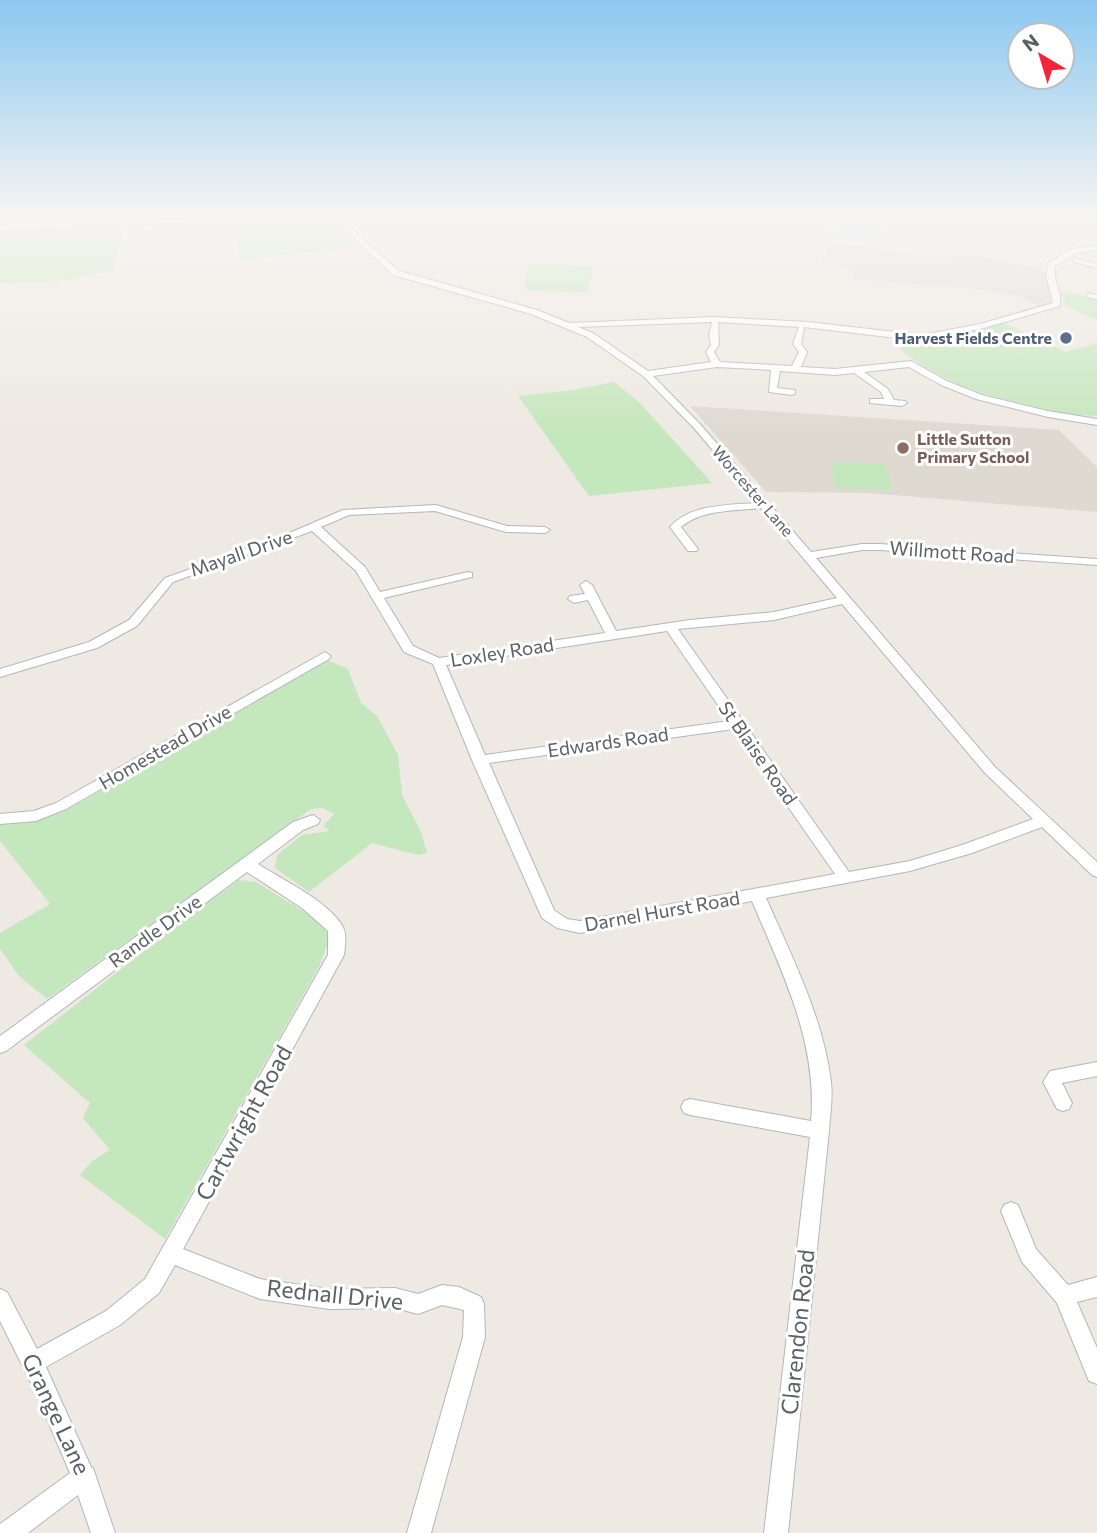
<svg xmlns="http://www.w3.org/2000/svg" width="1097" height="1533" viewBox="0 0 1097 1533" font-family="Commissioner,sans-serif">
  <rect width="100%" height="100%" fill="#eee9e2"/>
  <path fill="#dfdbd7" d="M 832,242 L 895,253 L 989,258 L 1043,270 L 1051,295 L 1050,304 L 1039,307 L 1017,295 L 983,290 L 853,279 L 855,271 L 843,267 L 820,264 Z"/>
  <path fill="#ded9d1" d="M 690,406 L 1059,430 L 1097,467 L 1097,512 L 869,493 L 766,492 Z"/>
  <g fill="#c5e7bd">
    <path d="M 295,218 L 332,218 L 358,246 L 240,260 L 233,221 Z"/>
    <path d="M 124,226 L 114,270 L 58,281 L 0,283 L 0,231 Z"/>
    <path d="M 528,264 L 594,265 L 587,293 L 524,290 Z"/>
    <path d="M 1060,291 L 1097,299 L 1097,320 L 1066,306 Z"/>
    <path d="M 1001,322 L 1066,352 L 1097,343 L 1097,416 C 1088,415 1079,416 1070,415 C 1058,414 1045,408 1033,406 C 980,394 942,383 900,349 L 901,338 L 916,340 Z"/>
    <path d="M 614,382 L 639,402 L 712,483 L 589,496 L 518,396 L 573,390 Z"/>
    <path d="M 831,462 L 886,464 L 892,490 L 835,488 Z"/>
    <path d="M 327,660 L 348,669 L 361,703 L 377,716 L 398,755 L 402,795 L 421,832 L 427,853 L 418,855 L 372,843 L 309,892 L 275,868 L 277,855 L 302,835 L 330,831 L 323,826 L 334,814 L 322,808 L 311,809 L 47,999 L 19,976 L 0,949 L 0,933 L 50,904 L 0,841 L 0,824 L 46,818 L 67,810 Z"/>
    <path d="M 239,880 L 256,882 L 311,916 L 325,928 L 329,940 L 319,967 L 165,1239 L 80,1175 L 92,1161 L 110,1150 L 83,1118 L 90,1103 L 24,1045 L 198,909 Z"/>
  </g>
  <path fill="#a1e7ff" d="M 866,222 L 882,225 L 881,232 L 871,236 L 830,234 L 825,232 L 827,229 L 846,228 Z"/>
  <g fill="none" stroke-linecap="round" stroke-linejoin="round">
    <g stroke="#b3b7ba" stroke-width="2">
      <g id="minor">
        <path d="M 201,218 L 248,218 L 245,220 L 0,230 L 0,226 Z"/>
        <path d="M 333,218 L 340,218 L 399,271 L 537,310 L 569,323 L 714,317 L 808,322 L 922,335 L 980,324 L 1053,303 L 1046,275 L 1048,263 L 1072,249 L 1097,246 L 1097,250 L 1077,253 L 1055,266 C 1053,280 1062,292 1060,306 L 984,328 L 922,341 L 804,327 L 801,344 L 807,352 L 801,367 L 835,369 L 911,361 L 947,381 L 982,395 L 1048,411 L 1097,419 L 1097,425 L 1048,417 L 976,399 L 941,385 L 909,367 L 864,372 L 888,389 L 894,400 L 905,401 L 907,403 L 902,406 L 870,403 L 870,399 L 884,399 L 881,392 L 854,373 L 835,375 L 780,371 L 777,388 L 795,390 L 795,394 L 792,395 L 769,392 L 771,370 L 717,367 L 653,376 L 700,424 L 811,552 L 862,544 L 880,544 L 1097,559 L 1097,565 L 880,550 L 862,550 L 816,558 L 995,767 L 1097,862 L 1097,877 L 1092,875 L 1042,827 L 972,853 L 910,871 L 766,898 C 792,957 823,1017 831,1082 C 833,1098 830,1115 829,1131 L 788,1533 L 764,1533 L 810,1137 L 690,1115 L 684,1113 L 681,1107 L 684,1101 L 690,1099 L 811,1121 C 818,1043 782,972 752,901 L 580,933 L 557,928 L 542,918 L 472,760 L 433,664 L 404,652 L 356,571 L 312,531 L 173,582 L 137,626 L 97,648 L 0,677 L 0,669 L 89,642 L 129,620 L 165,578 L 280,537 L 343,510 L 436,505 L 507,526 L 545,527 L 550,530 L 545,533 L 506,532 L 435,511 L 349,515 L 321,527 L 365,567 L 380,592 L 468,572 L 472,573 L 472,577 L 384,598 L 413,646 L 439,658 L 605,633 L 588,600 L 574,603 L 568,599 L 570,596 L 585,594 L 580,585 L 586,581 L 592,585 L 616,631 L 690,620 L 774,612 L 837,598 L 761,508 C 736,511 702,509 681,527 L 698,549 L 696,551 L 688,551 L 670,527 C 690,504 728,505 757,503 L 694,428 L 643,376 L 587,337 L 531,314 L 393,275 ZM 712,322 L 709,335 L 711,345 L 706,352 L 711,362 L 648,371 L 593,333 L 578,327 ZM 718,322 L 799,327 L 793,344 L 799,352 L 792,366 L 720,362 L 714,352 L 719,345 ZM 842,604 L 985,773 L 1033,819 L 962,845 L 910,861 L 849,872 L 678,629 L 774,620 ZM 667,631 L 729,721 L 485,755 L 446,665 ZM 734,729 L 835,874 L 580,921 L 567,919 L 554,910 L 489,763 Z"/>
        <path d="M 1074,258 L 1097,264 L 1097,268 L 1074,262 Z"/>
        <path d="M 1087,293 L 1097,295 L 1097,299 L 1087,297 Z"/>
        <path d="M 325,652 L 331,656 L 329,659 L 66,809 L 36,821 L 0,824 L 0,814 L 34,811 L 56,803 Z"/>
        <path d="M 313,815 L 320,820 L 318,824 L 303,830 L 258,864 C 281,879 330,902 343,927 C 347,936 345,946 344,955 L 183,1249 L 260,1279 L 329,1289 L 395,1288 L 418,1294 L 442,1285 L 459,1287 L 481,1297 L 484,1304 L 485,1337 L 431,1533 L 407,1533 L 463,1337 L 464,1310 L 442,1305 L 418,1314 L 395,1308 L 329,1309 L 260,1299 L 175,1265 L 159,1293 L 120,1325 L 46,1367 L 91,1467 L 93,1468 L 115,1533 L 91,1533 L 78,1495 L 28,1533 L 0,1533 L 0,1524 L 70,1473 L 36,1393 L 0,1321 L 0,1289 L 7,1292 L 37,1349 L 106,1311 L 145,1279 L 328,955 L 328,931 L 302,908 L 247,872 L 6,1051 L 0,1053 L 0,1036 L 293,822 Z"/>
        <path d="M 1097,1062 L 1097,1076 L 1062,1083 L 1072,1103 L 1069,1109 L 1063,1111 L 1057,1109 L 1043,1082 L 1050,1071 Z"/>
        <path d="M 1011,1202 L 1018,1205 L 1036,1249 L 1068,1285 L 1097,1277 L 1097,1297 L 1077,1302 L 1097,1348 L 1097,1384 L 1089,1381 L 1057,1303 L 1022,1262 L 1001,1211 L 1004,1205 Z"/>
      </g>
    </g>
    <use href="#minor" fill="#fff" fill-rule="evenodd"/>
  </g>
  <linearGradient id="sky" x2="0" y2="1"><stop stop-color="#8bc8f1"/><stop offset="0.5" stop-color="#f7f5f2"/><stop offset="1" stop-color="#f7f5f2" stop-opacity="0"/></linearGradient>
  <rect width="1097" height="432" fill="url(#sky)"/>
  <circle fill="#5c6f8a" stroke="#fff" stroke-width="2.5" cx="1066" cy="338" r="7"/>
  <circle fill="#8d6e63" stroke="#fff" stroke-width="2.5" cx="903" cy="448" r="7"/>
  <g text-anchor="middle" stroke-width="6" stroke-linejoin="round" paint-order="stroke">
    <g font-size="16" font-weight="bold" fill="#4e5e75" stroke="#fff" text-anchor="end">
      <text x="1052" y="344">Harvest Fields Centre</text>
    </g>
    <g font-size="16" font-weight="bold" fill="#785e54" stroke="#fff" text-anchor="start">
      <text x="917" y="445">Little Sutton<tspan x="917" dy="18">Primary School</tspan></text>
    </g>
    <g font-size="16" fill="#5a6064" stroke="#fff">
      <text transform="translate(753 491) rotate(49)" y="6">Worcester Lane</text>
    </g>
    <g font-size="19" fill="#5a6064" stroke="#fff">
      <text transform="translate(952 552) rotate(4)" y="7">Willmott Road</text>
      <text transform="translate(241 553) rotate(-19)" y="7">Mayall Drive</text>
      <text transform="translate(502 652) rotate(-9)" y="7">Loxley Road</text>
      <text transform="translate(608 742) rotate(-8)" y="7">Edwards Road</text>
      <text transform="translate(165 747) rotate(-30)" y="7">Homestead Drive</text>
      <text transform="translate(758 753) rotate(55)" y="7">St Blaise Road</text>
      <text transform="translate(662 911) rotate(-10)" y="7">Darnel Hurst Road</text>
      <text transform="translate(155 931) rotate(-36)" y="7">Randle Drive</text>
    </g>
    <g font-size="23" fill="#5a6064" stroke="#fff">
      <text transform="translate(244 1123) rotate(-61)" y="8">Cartwright Road</text>
      <text transform="translate(335 1295) rotate(6)" y="8">Rednall Drive</text>
      <text transform="translate(798 1332) rotate(-84)" y="8">Clarendon Road</text>
      <text transform="translate(56 1414) rotate(65)" y="8">Grange Lane</text>
    </g>
  </g>
  <g transform="translate(1041 56) rotate(322)"><circle r="33" fill="#ffffff" stroke="#bdbfc1" stroke-width="2"/>
  <path d="M0-5L12 26L0 18L-12 26Z" fill="#f2253a"/>
  <text y="-10" font-size="19" font-weight="bold" text-anchor="middle" fill="#5a6064">N</text>
  </g>
</svg>
